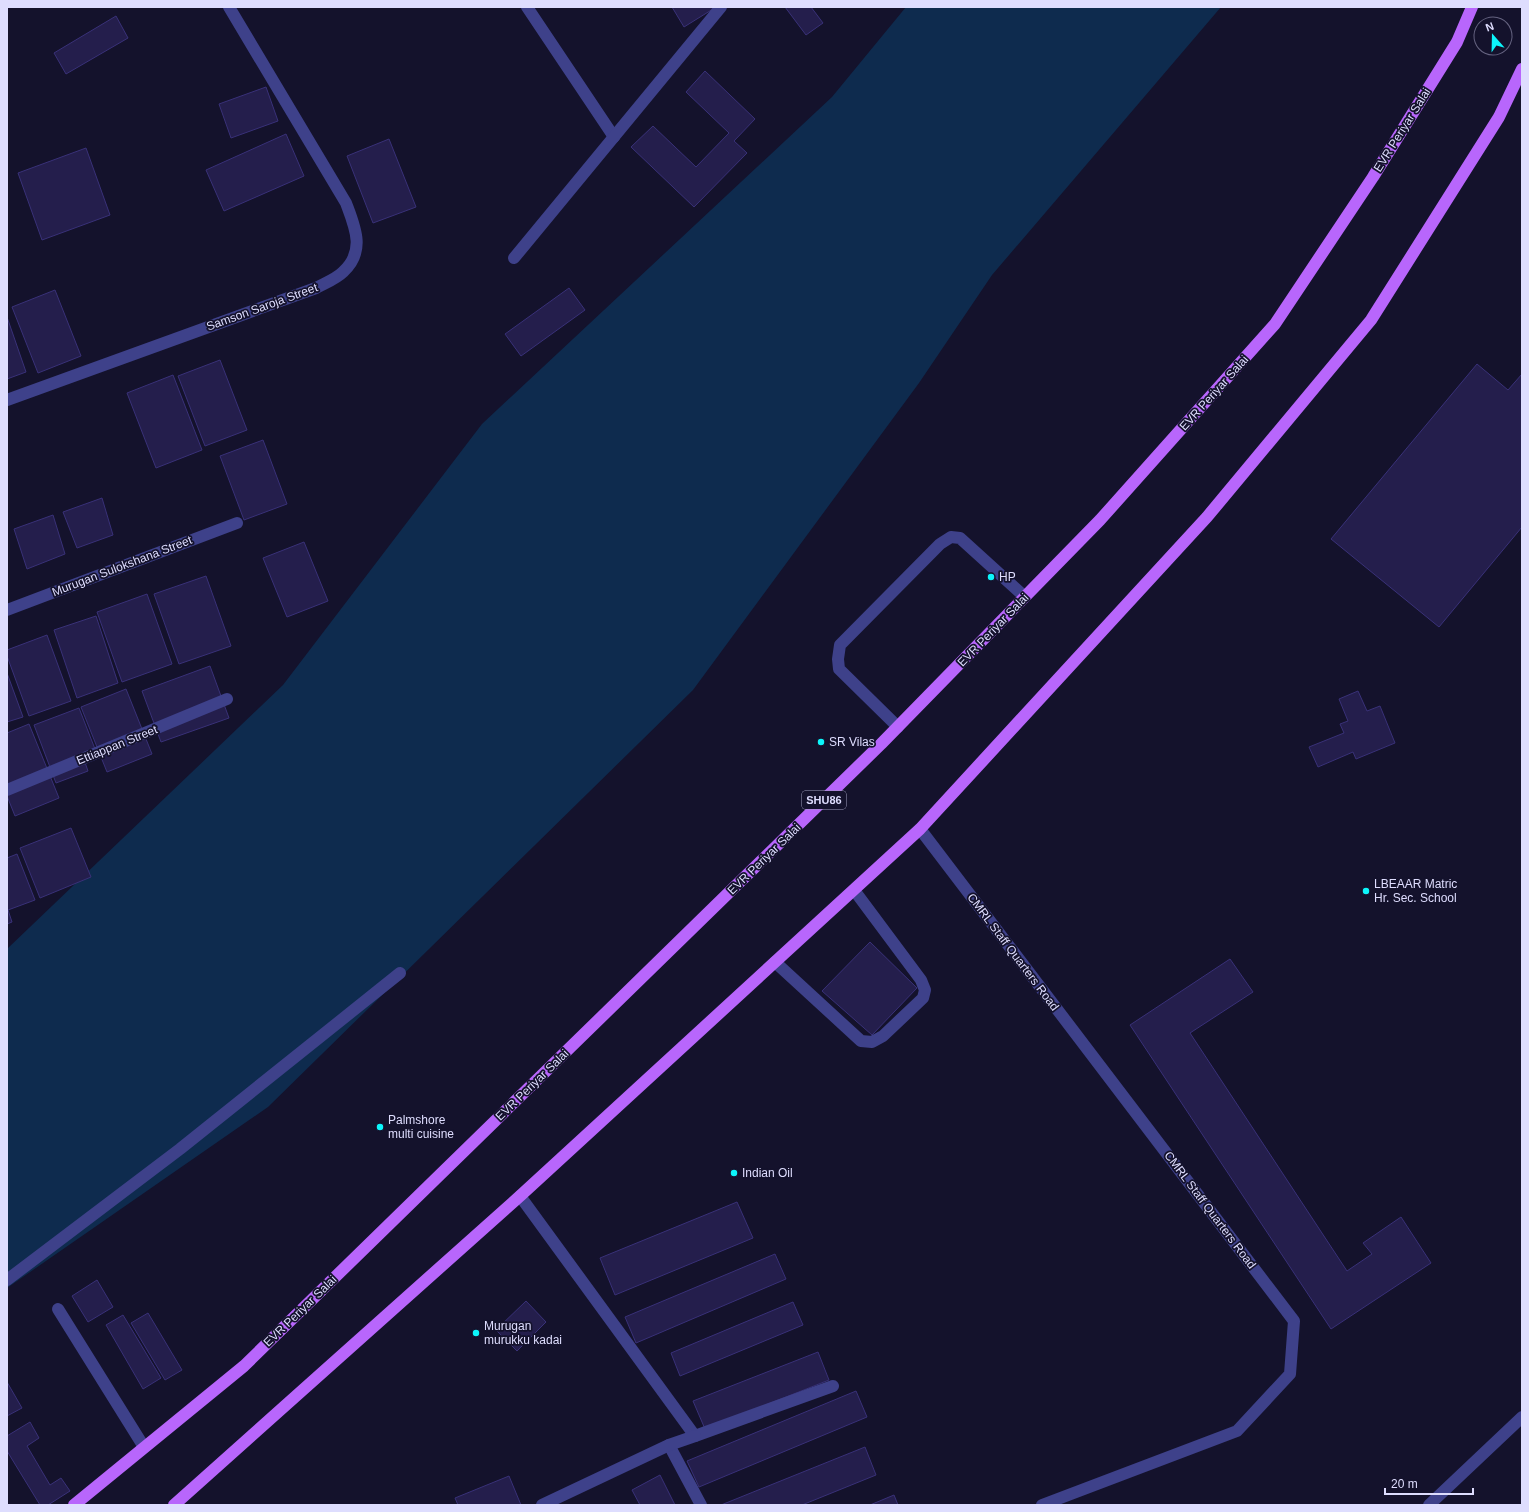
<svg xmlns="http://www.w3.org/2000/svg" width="1529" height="1512" viewBox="0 0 1529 1512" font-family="Arial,sans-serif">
  <rect width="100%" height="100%" fill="#14122c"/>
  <path fill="#0e2b4e" d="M 906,7 L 1221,7 L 992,275 L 919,383 L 693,690 L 268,1107 L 7,1288 L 7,949 L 283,685 L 482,424 L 832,97 Z"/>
  <g fill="#241e4c" stroke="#393178">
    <path d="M 672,7 L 712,7 L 713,9 L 684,27 Z"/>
    <path d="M 785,7 L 811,7 L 823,23 L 806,35 Z"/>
    <path d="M 116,16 L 128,38 L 66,74 L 54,53 Z"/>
    <path d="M 705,71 L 755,119 L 734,141 L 747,153 L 694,207 L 631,147 L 653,126 L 696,167 L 729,133 L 686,92 Z"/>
    <path d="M 266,87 L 278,121 L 231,138 L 219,104 Z"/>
    <path d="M 286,134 L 304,176 L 224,211 L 206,170 Z"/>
    <path d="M 389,139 L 416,207 L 373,223 L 347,156 Z"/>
    <path d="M 86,148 L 110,215 L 42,240 L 18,173 Z"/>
    <path d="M 569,288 L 585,310 L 521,356 L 505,334 Z"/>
    <path d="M 55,290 L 81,356 L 38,373 L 12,307 Z"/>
    <path d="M 7,317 L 26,372 L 7,379 Z"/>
    <path d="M 220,360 L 247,430 L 205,446 L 178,376 Z"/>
    <path d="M 1477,364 L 1508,390 L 1522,374 L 1522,527 L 1439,627 L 1331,539 Z"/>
    <path d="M 173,375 L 202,450 L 156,468 L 127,393 Z"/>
    <path d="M 263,440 L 287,504 L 244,520 L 220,456 Z"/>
    <path d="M 102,498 L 113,535 L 77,548 L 63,512 Z"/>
    <path d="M 53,515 L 65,554 L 27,569 L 14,529 Z"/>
    <path d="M 304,542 L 328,601 L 287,617 L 263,558 Z"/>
    <path d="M 206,576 L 231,646 L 179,664 L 154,594 Z"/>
    <path d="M 147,594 L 172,664 L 122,682 L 97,612 Z"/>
    <path d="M 96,616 L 118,683 L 77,698 L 54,630 Z"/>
    <path d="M 47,635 L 71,701 L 29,716 L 7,656 L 7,650 Z"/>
    <path d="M 210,666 L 229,718 L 161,742 L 142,691 Z"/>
    <path d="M 7,673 L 23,717 L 7,722 Z"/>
    <path d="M 126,689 L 152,754 L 107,772 L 81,707 Z"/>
    <path d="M 1358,691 L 1367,711 L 1380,706 L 1395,743 L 1356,759 L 1353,752 L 1318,767 L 1309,747 L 1344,733 L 1340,724 L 1348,721 L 1339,699 Z"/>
    <path d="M 79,708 L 95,749 L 82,754 L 88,771 L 56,783 L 34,725 Z"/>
    <path d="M 29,724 L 59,798 L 15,816 L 7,796 L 7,733 Z"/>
    <path d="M 71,828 L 91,877 L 40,898 L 20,848 Z"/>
    <path d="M 17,854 L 35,900 L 8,910 L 12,922 L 7,924 L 7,858 Z"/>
    <path d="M 870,942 L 917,988 L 872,1035 L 822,991 Z"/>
    <path d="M 1230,959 L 1253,992 L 1190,1033 L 1347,1271 L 1372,1254 L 1363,1243 L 1401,1217 L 1431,1263 L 1331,1329 L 1130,1025 Z"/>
    <path d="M 737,1202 L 753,1238 L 615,1295 L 600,1258 Z"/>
    <path d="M 775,1254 L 786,1279 L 636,1343 L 625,1317 Z"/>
    <path d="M 97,1280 L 113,1307 L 88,1322 L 72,1296 Z"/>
    <path d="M 526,1301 L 546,1322 L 517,1351 L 496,1330 Z"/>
    <path d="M 793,1302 L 803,1325 L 680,1376 L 671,1353 Z"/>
    <path d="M 148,1313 L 182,1370 L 165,1380 L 131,1323 Z"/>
    <path d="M 123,1315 L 161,1378 L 143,1389 L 106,1325 Z"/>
    <path d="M 818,1352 L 829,1380 L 705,1429 L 693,1401 Z"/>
    <path d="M 7,1382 L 22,1408 L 7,1416 Z"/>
    <path d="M 856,1391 L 867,1417 L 699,1487 L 687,1461 Z"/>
    <path d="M 30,1422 L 39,1438 L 27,1446 L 50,1485 L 61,1478 L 70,1491 L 48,1505 L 40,1505 L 7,1451 L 7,1436 Z"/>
    <path d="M 865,1447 L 876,1475 L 802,1505 L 721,1505 Z"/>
    <path d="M 660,1475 L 675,1505 L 640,1505 L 632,1490 Z"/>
    <path d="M 509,1476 L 521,1505 L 458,1505 L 455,1498 Z"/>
    <path d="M 894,1495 L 898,1505 L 870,1505 Z"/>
  </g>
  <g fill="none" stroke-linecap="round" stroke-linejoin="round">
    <g stroke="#3e418a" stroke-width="12">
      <path d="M 898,727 L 839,669 L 838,659 L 840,645 L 940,544 L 951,537 L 960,538 L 1025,597"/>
      <path d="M 920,829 L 1294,1321 L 1290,1374 L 1237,1431 L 1042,1505"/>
      <path d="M 775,962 L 861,1041 L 872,1042 L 883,1036 L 923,998 L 925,990 L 921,980 L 854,890"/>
      <path d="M 58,1309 L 144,1447"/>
      <path d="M 1429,1505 L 1522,1417"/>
    </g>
    <g stroke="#3e418a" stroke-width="12">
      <path d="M 527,7 L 614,137"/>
      <path d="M 514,258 L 721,7"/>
      <path d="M 7,400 L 316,288 C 325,283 336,279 343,272 C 366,251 355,227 346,203 L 229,7"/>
      <path d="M 7,610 L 237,523"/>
      <path d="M 7,790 L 227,699"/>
      <path d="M 520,1196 L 695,1436 L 833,1386"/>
      <path d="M 7,1280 L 180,1149 L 400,973"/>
      <path d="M 669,1445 L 701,1505"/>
      <path d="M 542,1505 L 669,1445 L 695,1436"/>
    </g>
    <g stroke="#b866fc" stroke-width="12">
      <path d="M 74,1505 L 244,1366 L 881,744 L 1100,520 L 1275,324 L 1373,177 L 1457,42 L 1472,7"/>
      <path d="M 174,1505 L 520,1196 L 920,829 L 1207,517 L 1371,320 L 1499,117 L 1522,69"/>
    </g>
  </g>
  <g fill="#0cf6fb" stroke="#14122c" stroke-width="1.5">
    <circle cx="991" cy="577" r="4"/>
    <circle cx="821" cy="742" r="4"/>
    <circle cx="1366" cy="891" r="4"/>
    <circle cx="380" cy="1127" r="4"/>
    <circle cx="734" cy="1173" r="4"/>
    <circle cx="476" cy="1333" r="4"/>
  </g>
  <g text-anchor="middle" stroke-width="3.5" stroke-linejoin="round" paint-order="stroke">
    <rect fill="#14122c" stroke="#a1a0bf" stroke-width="1" x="802" y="791" width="44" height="18" rx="3"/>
    <g font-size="11" font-weight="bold" fill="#deddfe">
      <text x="824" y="804">SHU86</text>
    </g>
    <g font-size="12" fill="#deddfe" stroke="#14122c">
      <text transform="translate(1402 130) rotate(-58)" y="4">EVR Periyar Salai</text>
      <text transform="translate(262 307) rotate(-20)" y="4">Samson Saroja Street</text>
      <text transform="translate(1214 393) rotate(-48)" y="4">EVR Periyar Salai</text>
      <text transform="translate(122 566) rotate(-21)" y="4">Murugan Sulokshana Street</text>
      <text transform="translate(993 630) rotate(-46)" y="4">EVR Periyar Salai</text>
      <text transform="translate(117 745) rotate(-22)" y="4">Ettiappan Street</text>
      <text transform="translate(764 859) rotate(-44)" y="4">EVR Periyar Salai</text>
      <text transform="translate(1013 952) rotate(53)" y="4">CMRL Staff Quarters Road</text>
      <text transform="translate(532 1085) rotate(-44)" y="4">EVR Periyar Salai</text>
      <text transform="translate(1210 1210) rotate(53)" y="4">CMRL Staff Quarters Road</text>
      <text transform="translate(300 1311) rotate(-44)" y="4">EVR Periyar Salai</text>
    </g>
    <g font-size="12" fill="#deddfe" stroke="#14122c" text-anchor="start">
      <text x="999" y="581">HP</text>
      <text x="829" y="746">SR Vilas</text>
      <text x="1374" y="888">LBEAAR Matric<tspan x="1374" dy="14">Hr. Sec. School</tspan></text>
      <text x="388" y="1124">Palmshore<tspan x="388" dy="14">multi cuisine</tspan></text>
      <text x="742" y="1177">Indian Oil</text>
      <text x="484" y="1330">Murugan<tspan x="484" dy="14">murukku kadai</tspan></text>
    </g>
  </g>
  <rect width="1529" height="1512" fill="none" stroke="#deddfe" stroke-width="16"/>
  <g transform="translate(1493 36) rotate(340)"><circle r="19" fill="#14122c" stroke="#656380"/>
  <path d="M0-3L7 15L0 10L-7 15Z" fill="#0cf6fb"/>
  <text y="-6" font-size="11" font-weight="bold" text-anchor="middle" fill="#deddfe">N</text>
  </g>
  <path d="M1385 1488v6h88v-6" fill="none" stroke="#deddfe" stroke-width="2"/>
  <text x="1391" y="1488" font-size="12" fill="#deddfe" stroke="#14122c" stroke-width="3" paint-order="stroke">20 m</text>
</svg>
